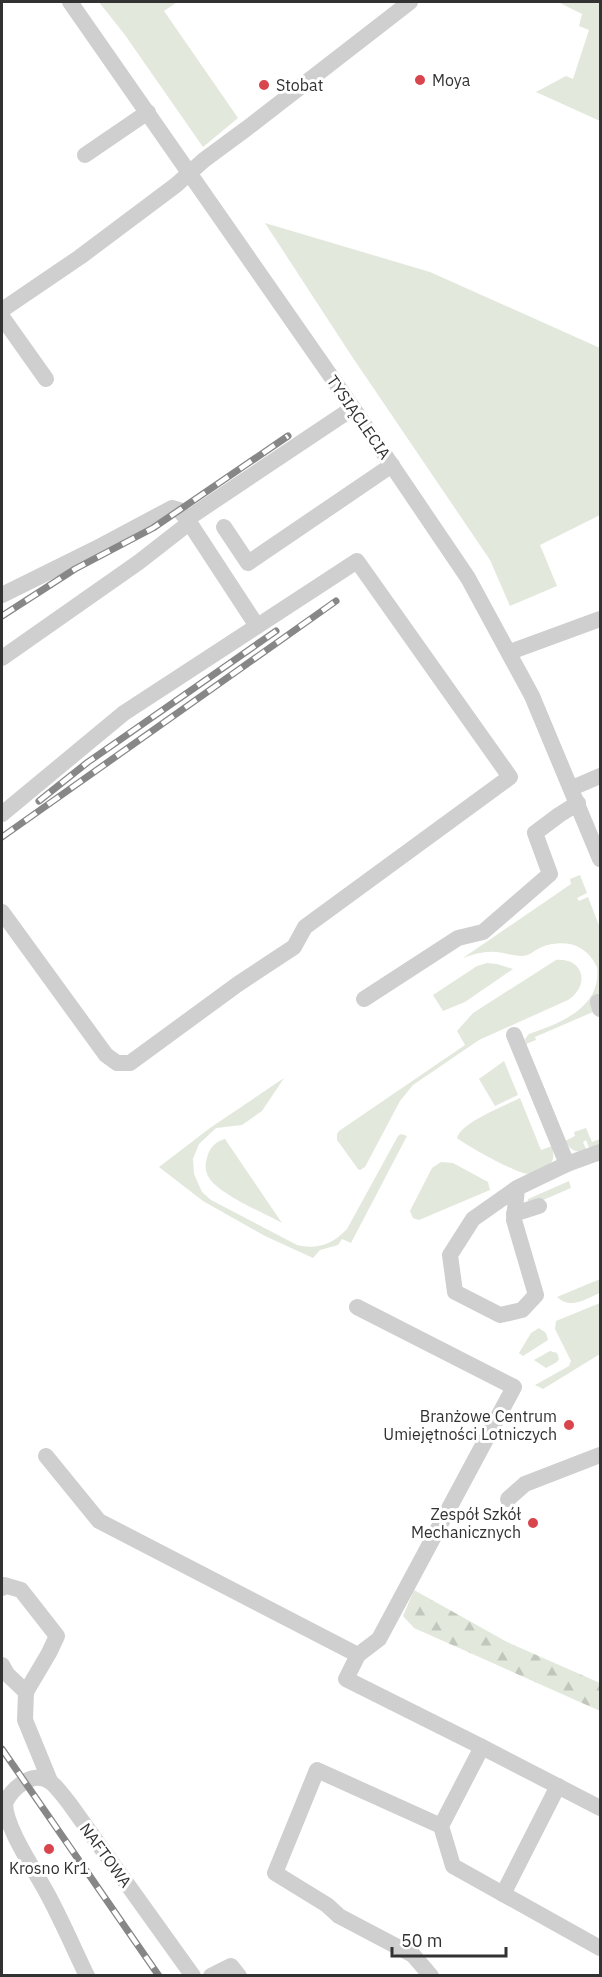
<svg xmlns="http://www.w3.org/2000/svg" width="602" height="1977" viewBox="0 0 602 1977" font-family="'IBM Plex Sans',sans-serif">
  <defs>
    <pattern id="forest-firs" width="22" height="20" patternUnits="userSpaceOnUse" patternTransform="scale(1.5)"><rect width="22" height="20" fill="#e2e8dc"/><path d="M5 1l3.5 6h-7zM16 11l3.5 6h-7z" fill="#c2c7bd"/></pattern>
  </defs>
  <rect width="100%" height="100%" fill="#fff"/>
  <g fill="#e2e8dc">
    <path d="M 99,2 L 177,2 L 164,11 L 238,118 L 203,147 L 125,35 Z"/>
    <path d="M 558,2 L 600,2 L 600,121 L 536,92 L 566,76 L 573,79 L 589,30 L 579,26 L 582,14 Z"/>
    <path d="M 265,223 L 430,272 L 600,348 L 600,515 L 540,545 L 557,586 L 510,606 L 490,560 L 351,355 Z"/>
    <path d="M 580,875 L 587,893 L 577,898 L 579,901 L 588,897 L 600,928 L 600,1009 L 535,1037 L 536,1040 L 526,1044 L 525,1039 L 529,1034 C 556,1024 602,1010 597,967 C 591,955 583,947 570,944 C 560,942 546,944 538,949 C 532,952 529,956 522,956 C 515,956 509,954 503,953 C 489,950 476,953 463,958 L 571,884 L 570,879 Z"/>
    <path d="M 556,960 C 583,957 591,985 568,1000 L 479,1040 L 413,1085 L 400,1101 L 365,1167 L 360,1170 L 358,1169 L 337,1140 L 337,1134 L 339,1131 L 465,1045 L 457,1031 L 473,1013 Z"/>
    <path d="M 487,963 L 497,964 L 513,969 L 465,1002 L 443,1011 L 433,995 L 477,966 Z"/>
    <path d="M 504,1061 L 518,1095 L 495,1106 L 479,1079 Z"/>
    <path d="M 284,1078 L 262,1111 L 242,1125 L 216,1128 L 199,1144 L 193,1159 L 194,1174 L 202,1192 L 211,1200 L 297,1245 C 317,1250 333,1244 347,1229 L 398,1136 L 401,1134 L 407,1136 L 351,1243 L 342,1239 L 338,1245 L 320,1250 L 313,1258 L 265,1236 L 203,1201 L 159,1167 L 210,1128 Z"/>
    <path d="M 520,1098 L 541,1150 L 552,1146 C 554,1154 555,1162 547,1166 C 541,1169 535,1173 529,1174 C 519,1175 467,1146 457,1138 C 460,1123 506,1105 520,1098 Z"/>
    <path d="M 586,1128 L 592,1142 L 600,1139 L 600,1146 L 590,1150 L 586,1140 L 583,1142 L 587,1151 C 576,1153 571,1151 565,1141 L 575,1136 L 574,1132 Z"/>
    <path d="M 225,1139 L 282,1223 C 264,1213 216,1193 208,1176 C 205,1170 205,1164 207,1158 C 209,1148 216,1141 225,1139 Z"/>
    <path d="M 441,1162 L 453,1163 L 488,1182 L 490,1190 L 419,1220 L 413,1218 L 410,1211 L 432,1168 Z"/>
    <path d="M 569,1181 L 571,1188 L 527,1207 L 528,1199 Z"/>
    <path d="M 600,1279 L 600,1293 C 585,1299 571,1310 557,1297 Z"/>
    <path d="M 600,1303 L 600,1354 L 543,1389 L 535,1385 L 569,1366 L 571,1361 L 555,1329 L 556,1321 Z"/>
    <path d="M 539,1328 L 546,1333 L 548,1340 L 523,1356 L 519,1353 L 531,1333 Z"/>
    <path d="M 550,1351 L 557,1353 L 559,1359 L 557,1362 L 546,1368 L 534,1360 Z"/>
  </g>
  <path fill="url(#forest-firs)" d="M 414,1590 L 507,1642 L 600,1683 L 600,1711 L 414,1628 L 403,1616 Z"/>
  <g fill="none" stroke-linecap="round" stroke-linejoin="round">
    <g stroke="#cfcfcf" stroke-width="16">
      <path d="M 70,2 L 353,408 L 468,578 L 532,696 L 600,859"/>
      <path d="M 85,155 L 148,112"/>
      <path d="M 2,310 L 80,257 L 176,185 L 204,160 L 246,129 L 410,2"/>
      <path d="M 2,317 L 46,379"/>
      <path d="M 224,527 L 248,563 L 392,465"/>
      <path d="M 2,595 L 95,549 L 172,508 L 179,510 L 187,519"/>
      <path d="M 257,626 L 187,519 L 353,408"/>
      <path d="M 510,652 L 600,619"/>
      <path d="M 2,658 L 139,562 L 189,523"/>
      <path d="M 572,788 L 600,776"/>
      <path d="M 2,814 L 124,713 L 357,561 L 510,777 L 305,927 L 294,947 L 238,984 L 130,1063 L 117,1063 L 106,1055 L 2,912"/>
      <path d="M 364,999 L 458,938 L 483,932 L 550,874 L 535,833 L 559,815 L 578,803"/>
      <path d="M 598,1002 L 600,1009"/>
      <path d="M 514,1035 L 567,1164"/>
      <path d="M 517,1188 L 514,1220 L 536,1295 L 522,1310 L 500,1315 L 455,1292 L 450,1255 L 473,1219 L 517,1188 L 567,1164 L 600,1152"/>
      <path d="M 514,1214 L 539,1206"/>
      <path d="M 357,1307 L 514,1387 L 379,1639 L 358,1655 L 346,1679 L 482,1747 L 600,1808"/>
      <path d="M 46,1456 L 99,1521 L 358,1655"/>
      <path d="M 508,1499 L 525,1484 L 600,1455"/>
      <path d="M 2,1588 L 4,1585 L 21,1590 L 57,1636 L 49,1653 L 26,1692 L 25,1720 L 50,1781"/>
      <path d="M 2,1665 L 7,1674 L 26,1692"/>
      <path d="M 482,1747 L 441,1826 L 453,1866 L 600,1948"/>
      <path d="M 5,1803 C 12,1789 32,1770 49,1781 C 56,1785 63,1796 69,1803 L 193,1976"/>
      <path d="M 5,1803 C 5,1828 36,1872 48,1895 C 62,1921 74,1949 87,1976"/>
      <path d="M 503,1894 L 558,1786"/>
      <path d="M 211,1976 L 231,1966 L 239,1976"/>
      <path d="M 431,1976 L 413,1955 L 339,1916 L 327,1905 L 275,1873 L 317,1770 L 441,1826"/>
    </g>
    <g stroke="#878787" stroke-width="7">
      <g id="rail">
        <path d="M 2,616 L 75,569 L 153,528 L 288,436"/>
        <path d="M 39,801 L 88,762 L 276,631"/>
        <path d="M 2,837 L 336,601"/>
        <path d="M 2,1749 L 159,1976"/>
      </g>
    </g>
    <use href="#rail" stroke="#fff" stroke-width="4.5" stroke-dasharray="14" stroke-linecap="butt"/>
  </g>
  <g fill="#d8454d" stroke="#fff" stroke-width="2">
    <circle cx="420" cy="80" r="6"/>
    <circle cx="264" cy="85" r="6"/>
    <circle cx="569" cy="1425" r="6"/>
    <circle cx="533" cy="1523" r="6"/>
    <circle cx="49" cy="1849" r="6"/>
  </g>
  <g text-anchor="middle" stroke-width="6" stroke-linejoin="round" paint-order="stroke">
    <g font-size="16" fill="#323232" stroke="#fff" text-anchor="start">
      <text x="432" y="86">Moya</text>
      <text x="276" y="91">Stobat</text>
      <text x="557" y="1422" text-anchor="end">Branżowe Centrum<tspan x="557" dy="18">Umiejętności Lotniczych</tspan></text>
      <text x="521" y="1520" text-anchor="end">Zespół Szkół<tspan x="521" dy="18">Mechanicznych</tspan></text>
      <text x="49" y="1874" text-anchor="middle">Krosno Kr1</text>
    </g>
    <g font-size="16" fill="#323232" stroke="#fff">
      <text transform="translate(359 417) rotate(55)" y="6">TYSIĄCLECIA</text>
      <text transform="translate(106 1855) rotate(54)" y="6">NAFTOWA</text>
    </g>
  </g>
  <rect width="602" height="1977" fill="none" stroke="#323232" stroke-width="6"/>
  <path d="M392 1947v9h114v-9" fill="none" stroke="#323232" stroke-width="3"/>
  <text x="401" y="1947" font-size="18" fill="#323232" stroke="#ffffff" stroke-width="4.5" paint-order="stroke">50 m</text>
</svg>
